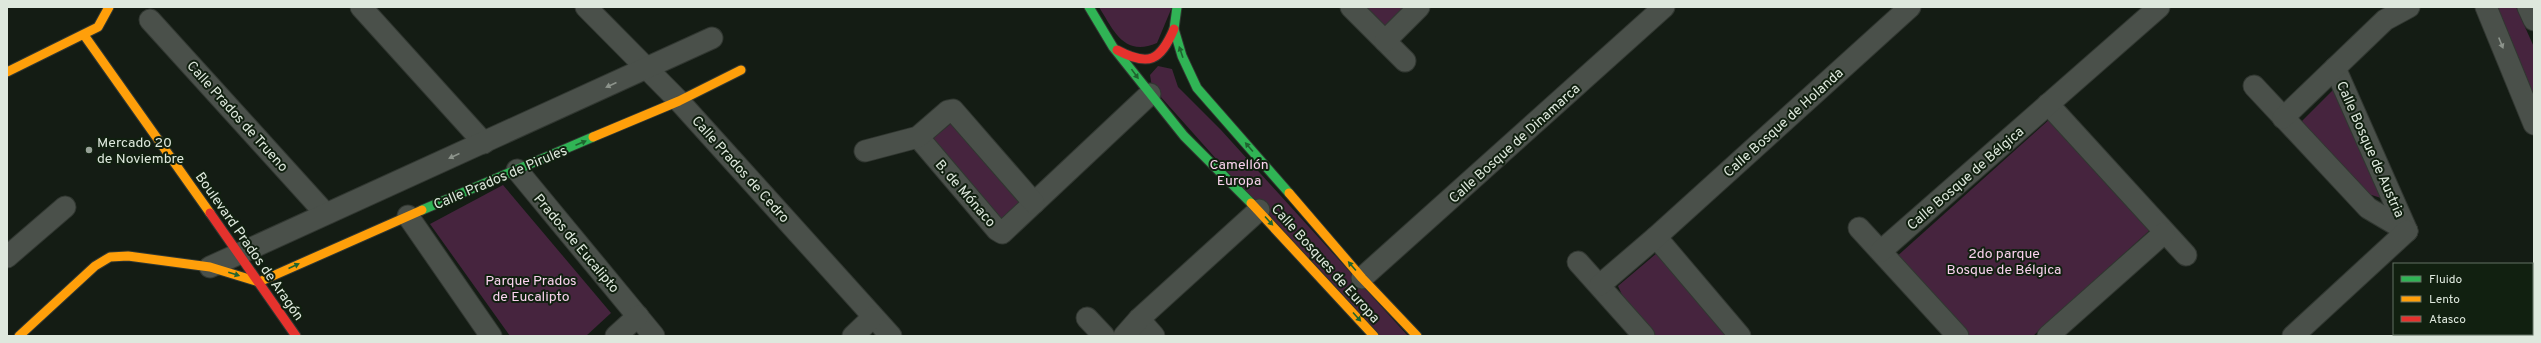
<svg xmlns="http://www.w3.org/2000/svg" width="2541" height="343" viewBox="0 0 2541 343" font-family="Overpass,sans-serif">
  <rect width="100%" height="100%" fill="#141c14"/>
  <g fill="#46243e">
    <path d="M 1099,7 L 1172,7 L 1157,43 C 1124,57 1114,31 1099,7 Z"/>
    <path d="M 1362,7 L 1410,7 L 1386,31 Z"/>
    <path d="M 2494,7 L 2516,7 L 2534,47 L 2534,98 Z"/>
    <path d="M 1158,66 L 1172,69 L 1178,87 L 1221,130 L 1408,336 L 1374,336 L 1152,87 L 1150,75 Z"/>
    <path d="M 2334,89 L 2381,198 L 2359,191 L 2298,125 Z"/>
    <path d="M 2051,118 L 2150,230 L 2033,336 L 1966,336 L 1894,259 Z"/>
    <path d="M 954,121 L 1025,202 L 1002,225 L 930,141 Z"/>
    <path d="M 503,185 L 611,313 L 586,336 L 510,336 L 430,224 Z"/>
    <path d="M 1657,253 L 1732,336 L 1648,336 L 1634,321 L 1618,286 Z"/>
  </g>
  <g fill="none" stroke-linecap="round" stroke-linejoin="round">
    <g stroke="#313731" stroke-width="23">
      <g id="street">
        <path d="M 361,7 L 484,143"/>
        <path d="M 586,7 L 679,101 L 891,336"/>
        <path d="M 1351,7 L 1405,61"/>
        <path d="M 2486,7 L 2534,124"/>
        <path d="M 2528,7 L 2534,20"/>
        <path d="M 150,20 L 325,213"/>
        <path d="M 1385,41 L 1419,7"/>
        <path d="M 2335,68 L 2407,231"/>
        <path d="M 2254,86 L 2368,208 L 2407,231"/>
        <path d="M 2048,104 L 2186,255"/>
        <path d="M 2283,118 L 2385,20 L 2409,7"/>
        <path d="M 918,137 L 997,230 L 1002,233 L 1150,94"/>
        <path d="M 865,151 L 918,137 L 948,111 L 953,110 L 1034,203"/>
        <path d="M 517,170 L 654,336"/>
        <path d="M 408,216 L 491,336"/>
        <path d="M 1859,228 L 1958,336"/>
        <path d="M 1656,237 L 1740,336"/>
        <path d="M 1881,251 L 2159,7"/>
        <path d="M 7,257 L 65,207"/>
        <path d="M 1578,262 L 1644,336"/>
        <path d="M 210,267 L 712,38"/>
        <path d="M 1362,278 L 1664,7"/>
        <path d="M 1600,285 L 1656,237 L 1910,7"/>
        <path d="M 1087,318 L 1104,336"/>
        <path d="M 1139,319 L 1154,336"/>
        <path d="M 616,336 L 638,316"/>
        <path d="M 853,336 L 873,317"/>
        <path d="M 1124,336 L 1139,319 L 1259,210"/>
        <path d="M 2048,336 L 2164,233"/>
        <path d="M 2293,336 L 2407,231"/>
      </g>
    </g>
    <g stroke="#313731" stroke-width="11">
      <g id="fast">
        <path d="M 1089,7 L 1113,47 L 1184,136 L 1251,203"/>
        <path d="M 1177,7 L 1174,29 L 1182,56 L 1197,88 L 1289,193"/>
        <path d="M 422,210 L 593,137"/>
      </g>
    </g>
    <g stroke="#313731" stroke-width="11">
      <g id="slow">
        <path d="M 84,35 L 210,213"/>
        <path d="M 7,72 L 98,27 L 109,7"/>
        <path d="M 593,137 L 679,101 L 741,70"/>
        <path d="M 1289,193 L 1362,278 L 1417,336"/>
        <path d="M 1251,203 L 1374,336"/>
        <path d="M 259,282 L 422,210"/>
        <path d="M 19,336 L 95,266 L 110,257 L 128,256 L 210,267 L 259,282"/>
      </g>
    </g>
    <g stroke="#313731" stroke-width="11">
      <g id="jam">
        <path d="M 1117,50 C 1149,67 1160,61 1174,29"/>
        <path d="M 210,213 L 296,336"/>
      </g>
    </g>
    <use href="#street" stroke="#4a504a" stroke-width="21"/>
    <use href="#fast" stroke="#30b455" stroke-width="9"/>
    <use href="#slow" stroke="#ff9f0a" stroke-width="9"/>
    <use href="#jam" stroke="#e5322d" stroke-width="9"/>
  </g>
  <defs><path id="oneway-solid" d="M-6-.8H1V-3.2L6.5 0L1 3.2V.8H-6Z"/></defs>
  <g fill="#8d948c">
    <use href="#oneway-solid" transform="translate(2501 43) rotate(68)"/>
    <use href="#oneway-solid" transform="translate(611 85) rotate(156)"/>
    <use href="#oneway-solid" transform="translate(454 156) rotate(156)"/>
  </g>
  <g fill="#1f632f">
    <use href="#oneway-solid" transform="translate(1181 52) rotate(-109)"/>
    <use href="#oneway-solid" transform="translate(1135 74) rotate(54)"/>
    <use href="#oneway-solid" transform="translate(581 143) rotate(-23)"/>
    <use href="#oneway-solid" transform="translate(1249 147) rotate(-131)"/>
    <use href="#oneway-solid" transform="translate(1269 221) rotate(48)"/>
    <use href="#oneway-solid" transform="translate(294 266) rotate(-24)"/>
    <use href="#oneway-solid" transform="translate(1352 266) rotate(-131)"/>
    <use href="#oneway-solid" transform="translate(234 274) rotate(17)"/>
    <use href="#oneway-solid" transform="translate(1357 317) rotate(48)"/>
  </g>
  <circle fill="#97a197" stroke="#112010" stroke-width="1.5" cx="89" cy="150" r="4"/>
  <g text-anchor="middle" stroke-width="4" stroke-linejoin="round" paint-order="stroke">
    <g font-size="14" fill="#dee8dd" stroke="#112010">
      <text transform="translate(238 116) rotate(48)" y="5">Calle Prados de Trueno</text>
      <text transform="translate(1783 122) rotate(-42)" y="5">Calle Bosque de Holanda</text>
      <text transform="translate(1514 143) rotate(-42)" y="5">Calle Bosque de Dinamarca</text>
      <text transform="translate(2371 149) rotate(66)" y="5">Calle Bosque de Austria</text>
      <text transform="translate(741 169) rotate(48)" y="5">Calle Prados de Cedro</text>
      <text transform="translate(500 177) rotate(-23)" y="5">Calle Prados de Pirules</text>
      <text transform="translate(1965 178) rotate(-41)" y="5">Calle Bosque de Bélgica</text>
      <text transform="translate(966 193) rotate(49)" y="5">B. de Mónaco</text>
      <text transform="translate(577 243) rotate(50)" y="5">Prados de Eucalipto</text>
      <text transform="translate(250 246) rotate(55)" y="5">Boulevard Prados de Aragón</text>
      <text transform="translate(1326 263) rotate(48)" y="5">Calle Bosques de Europa</text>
    </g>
    <g font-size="14" fill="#dee8dd" stroke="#112010" text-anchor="start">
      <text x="97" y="147">Mercado 20<tspan x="97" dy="16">de Noviembre</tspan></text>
    </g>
    <g font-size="14" fill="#fad2ee" stroke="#112010">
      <text x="1239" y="169">Camellón<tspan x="1239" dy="16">Europa</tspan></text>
      <text x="2004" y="258">2do parque<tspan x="2004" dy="16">Bosque de Bélgica</tspan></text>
      <text x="531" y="285">Parque Prados<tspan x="531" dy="16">de Eucalipto</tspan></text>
    </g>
  </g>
  <rect width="2541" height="343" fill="none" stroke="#dee8dd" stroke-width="16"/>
  <rect x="2393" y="263" width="140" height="72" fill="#112010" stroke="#637062"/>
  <rect x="2401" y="276" width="20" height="6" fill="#30b455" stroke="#637062"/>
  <text x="2429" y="283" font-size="12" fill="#dee8dd">Fluido</text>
  <rect x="2401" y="296" width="20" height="6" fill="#ff9f0a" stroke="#637062"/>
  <text x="2429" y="303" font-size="12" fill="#dee8dd">Lento</text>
  <rect x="2401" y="316" width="20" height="6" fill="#e5322d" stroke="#637062"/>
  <text x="2429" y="323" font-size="12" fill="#dee8dd">Atasco</text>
</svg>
